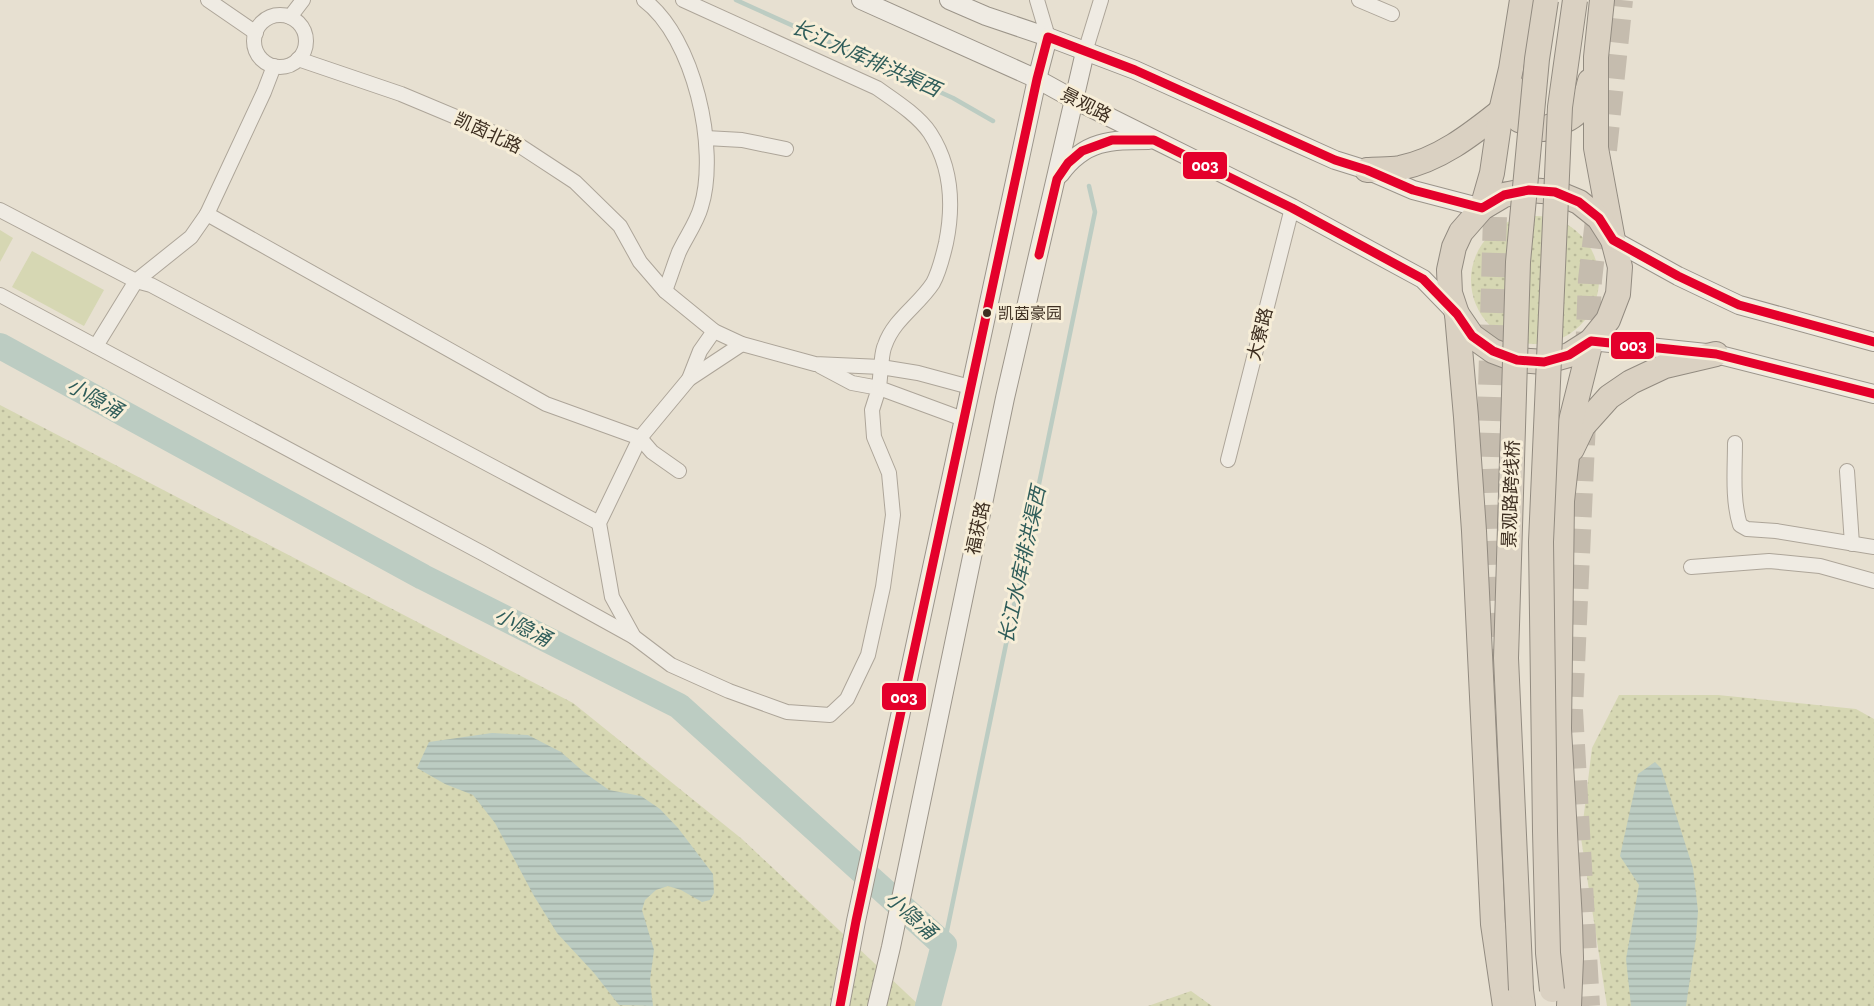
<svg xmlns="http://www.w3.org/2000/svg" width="1874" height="1006" viewBox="0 0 1874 1006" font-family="'Zilla Slab','Noto Sans SC',serif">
  <defs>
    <pattern id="grass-dots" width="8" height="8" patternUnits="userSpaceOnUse" patternTransform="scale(1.5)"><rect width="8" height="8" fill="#d6d7b3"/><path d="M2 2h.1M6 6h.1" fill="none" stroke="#b9b99a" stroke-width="1.8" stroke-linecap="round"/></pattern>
    <pattern id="water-rules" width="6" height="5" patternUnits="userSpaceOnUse" patternTransform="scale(1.5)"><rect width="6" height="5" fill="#bcccc2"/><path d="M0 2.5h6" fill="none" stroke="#a2b0a6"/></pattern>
  </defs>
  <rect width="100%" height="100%" fill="#e7e0d1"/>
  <g fill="url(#grass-dots)">
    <circle cx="1535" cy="280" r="64"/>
    <path d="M 0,405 L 573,703 L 742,839 L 920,1006 L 0,1006 Z"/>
    <path d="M 1619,695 L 1718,695 L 1856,709 L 1874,719 L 1874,1006 L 1607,1006 L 1581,838 L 1592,748 Z"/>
    <path d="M 1191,991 L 1212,1006 L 1148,1006 Z"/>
  </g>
  <g fill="#d6d7b3">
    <path d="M 0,230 L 13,238 L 0,262 Z"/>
    <path d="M 32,251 L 104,290 L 84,326 L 12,287 Z"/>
  </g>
  <g fill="url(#water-rules)">
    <path d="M 492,733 L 528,735 L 561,752 L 585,773 L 609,790 L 641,796 L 660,809 L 678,828 L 713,874 L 714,893 L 710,900 L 702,902 L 681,890 L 668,886 L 656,890 L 645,900 L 642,910 L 654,950 L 650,980 L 653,1006 L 619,1005 L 594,973 L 557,933 L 534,896 L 495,823 L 473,795 L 445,784 L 417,768 L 429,742 Z"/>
    <path d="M 1655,762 L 1661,768 L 1693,868 L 1698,911 L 1696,938 L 1686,1006 L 1631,1006 L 1626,959 L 1639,885 L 1620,856 L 1638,774 Z"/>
  </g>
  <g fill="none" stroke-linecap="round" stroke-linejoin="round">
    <g stroke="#bcccc2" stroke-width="4.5">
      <path d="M 736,0 L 953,98 L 993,121"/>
      <path d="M 944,945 L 1095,212 L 1089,186"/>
    </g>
    <path stroke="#bcccc2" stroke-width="26" d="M 0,346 L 423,577 L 679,706 L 944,945 L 928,1006"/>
    <g stroke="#c5bcae" stroke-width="24" stroke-dasharray="24 12" stroke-linecap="butt">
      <path d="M 1605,150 L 1621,0"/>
      <path d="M 1496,181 L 1488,459 L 1502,872 L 1508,932"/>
      <path d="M 1587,356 L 1590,280 L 1599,203"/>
      <path d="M 1584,421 L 1571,710 L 1588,1006"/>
    </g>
    <g stroke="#ada599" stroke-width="16">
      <g id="street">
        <path d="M 208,0 L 256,33"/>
        <path d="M 644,0 C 694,37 719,149 701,207 C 697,222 686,237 679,252 C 674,265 670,278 665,291"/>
        <path d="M 1037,0 L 1048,37"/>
        <path d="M 1359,0 L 1392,14"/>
        <circle cx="280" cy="41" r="26"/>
        <path d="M 290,17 L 303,0"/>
        <path d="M 1085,52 L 1101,0"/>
        <path d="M 298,59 L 401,94 L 511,140 L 575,182 L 620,226 L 640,262 L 665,291 L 714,331 L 742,344 L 815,364 L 881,367 C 882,360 882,351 885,345 C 894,319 919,305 933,283 C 939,272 943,256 946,243 C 954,204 952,167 930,133 C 918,115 894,100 877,88 L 683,0"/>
        <path d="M 706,138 L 742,140 L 786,149"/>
        <path d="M 0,210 L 136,281 L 151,285 L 599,523"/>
        <path d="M 207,214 L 264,92 L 274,66"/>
        <path d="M 0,295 L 484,554 L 634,637"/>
        <path d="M 742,344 L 689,379 L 640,438 L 599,523 L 612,597 L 634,637 L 671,665 L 729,691 L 787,712 L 830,715 L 847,699 L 868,655 L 883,587 L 893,515 L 889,473 L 874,437 L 872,410 L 879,388 L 852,383 L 820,366"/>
        <path d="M 96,346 L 136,281 L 191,237 L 207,214 L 546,404 L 640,438 L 652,452 L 679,471"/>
        <path d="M 689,379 L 700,351 L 714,331"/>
        <path d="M 963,419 L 879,388 L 881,367 L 918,373 L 970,387"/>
        <path d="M 1735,443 C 1735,469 1732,499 1740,525 L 1747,529 L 1776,531 L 1874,547"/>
        <path d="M 1228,460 L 1292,208"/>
        <path d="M 1847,471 L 1852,544"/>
        <path d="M 1691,567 L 1769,561 L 1820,566 L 1874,581"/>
      </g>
    </g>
    <g stroke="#9c958a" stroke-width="20">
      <g id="secondary">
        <path d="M 861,0 L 1037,79 L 1075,100 L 1292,208 L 1423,279 L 1455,312"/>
        <path d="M 949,0 L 986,16 L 1048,37 L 1135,70 L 1335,160 L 1367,170 L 1413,190 L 1482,208"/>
        <path d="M 1060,174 C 1085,140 1110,140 1149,140"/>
        <path d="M 1613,240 L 1678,276 L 1739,305 L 1874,342"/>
        <path d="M 1591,341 L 1716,354 L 1874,394"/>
        <path d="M 840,1006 L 856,921 L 1037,79 L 1048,37"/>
        <path d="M 877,1006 L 891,947 L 1005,398 L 1085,52"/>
      </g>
    </g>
    <g stroke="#928b80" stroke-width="26">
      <g id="highway">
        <path d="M 1512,86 L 1513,103 L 1519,120 L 1543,129 C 1575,117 1581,117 1590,81"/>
        <path d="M 1367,170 C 1378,169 1389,170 1400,168 C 1439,160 1471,135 1501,111"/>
        <path d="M 1482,208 L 1492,173 L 1501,111 L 1511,69 L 1522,0"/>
        <path d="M 1457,314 L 1472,336 L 1493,351 L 1517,360 L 1544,362 L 1569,355 L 1591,341 L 1608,320 L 1618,294 L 1620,267 L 1613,240 L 1596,148 L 1596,57 L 1602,0"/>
        <path d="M 1572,449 L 1583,426 L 1609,397 L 1631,382 L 1665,366 L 1716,354"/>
        <path d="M 1521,990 L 1523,1006"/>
        <path d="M 1505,1006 L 1493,924 L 1474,531 L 1466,417 L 1457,314 L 1450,293 L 1449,270 L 1454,247 L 1461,232 L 1482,208 L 1504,195 L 1529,190 L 1555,192 L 1579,202 L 1599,218 L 1613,240"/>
        <path d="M 1569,1006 L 1571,958 L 1570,921 L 1559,729 L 1562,501 L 1571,421 L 1591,341"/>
      </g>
    </g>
    <use href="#street" stroke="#efebe3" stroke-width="14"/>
    <use href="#secondary" stroke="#efebe3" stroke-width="18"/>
    <use href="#highway" stroke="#dad1c2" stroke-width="24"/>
    <g stroke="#928b80" stroke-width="26" stroke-linecap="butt">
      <g id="highway-bridge">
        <path d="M 1521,990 L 1506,658 L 1518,262 L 1537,59 L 1546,0"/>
        <path d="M 1552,990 L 1548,953 L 1545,831 L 1541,542 L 1560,107 L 1575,0"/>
      </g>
    </g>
    <use href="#highway-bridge" stroke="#dad1c2" stroke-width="24"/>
    <g stroke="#f7eed8" stroke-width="14">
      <g id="bus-1">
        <path d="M 1039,255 L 1057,179 L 1068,163 L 1082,151 L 1112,140 L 1154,140 L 1292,208 L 1423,279 L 1457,314 L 1472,336 L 1493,351 L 1517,360 L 1544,362 L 1569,355 L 1591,341 L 1716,354 L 1874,394"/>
        <path d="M 840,1006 L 856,921 L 1037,79 L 1048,37 L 1135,70 L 1335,160 L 1367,170 L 1413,190 L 1482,208 L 1504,195 L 1529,190 L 1555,192 L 1579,202 L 1599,218 L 1613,240 L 1678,276 L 1739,305 L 1874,342"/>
      </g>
    </g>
    <use href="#bus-1" stroke="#e4002b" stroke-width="9"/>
  </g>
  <circle fill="#3d2e20" stroke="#f7eed8" stroke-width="2" cx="987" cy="313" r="5"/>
  <g text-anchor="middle" stroke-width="6" stroke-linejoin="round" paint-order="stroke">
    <g font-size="16" fill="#3d2e20" stroke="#f7eed8" text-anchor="start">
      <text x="998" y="319">凯茵豪园</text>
    </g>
    <g font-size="18" fill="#3d2e20" stroke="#f7eed8">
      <text transform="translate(1086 105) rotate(27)" y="6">景观路</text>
      <text transform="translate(488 133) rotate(25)" y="6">凯茵北路</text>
      <text transform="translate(1260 334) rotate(-76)" y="6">大寮路</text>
      <text transform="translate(1511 494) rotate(-88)" y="6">景观路跨线桥</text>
      <text transform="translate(978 528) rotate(-78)" y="6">福获路</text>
    </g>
    <g font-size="20" font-style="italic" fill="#2f5d5a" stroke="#f7eed8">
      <text transform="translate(866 58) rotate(24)" y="7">长江水库排洪渠西</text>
      <text transform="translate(95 398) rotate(29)" y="7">小隐涌</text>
      <text transform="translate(1022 565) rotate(-78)" y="7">长江水库排洪渠西</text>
      <text transform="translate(523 627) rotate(27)" y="7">小隐涌</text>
      <text transform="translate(911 915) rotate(42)" y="7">小隐涌</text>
    </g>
  </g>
  <g stroke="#f7eed8" stroke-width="2">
    <rect x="1182" y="151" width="46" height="29" rx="6" fill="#e4002b"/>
    <rect x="1610" y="331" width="45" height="29" rx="6" fill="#e4002b"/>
    <rect x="881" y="682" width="46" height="29" rx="6" fill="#e4002b"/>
  </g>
  <g font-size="16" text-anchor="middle" font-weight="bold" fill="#fff">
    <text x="1205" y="171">003</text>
    <text x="1633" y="351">003</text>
    <text x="904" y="703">003</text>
  </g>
</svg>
